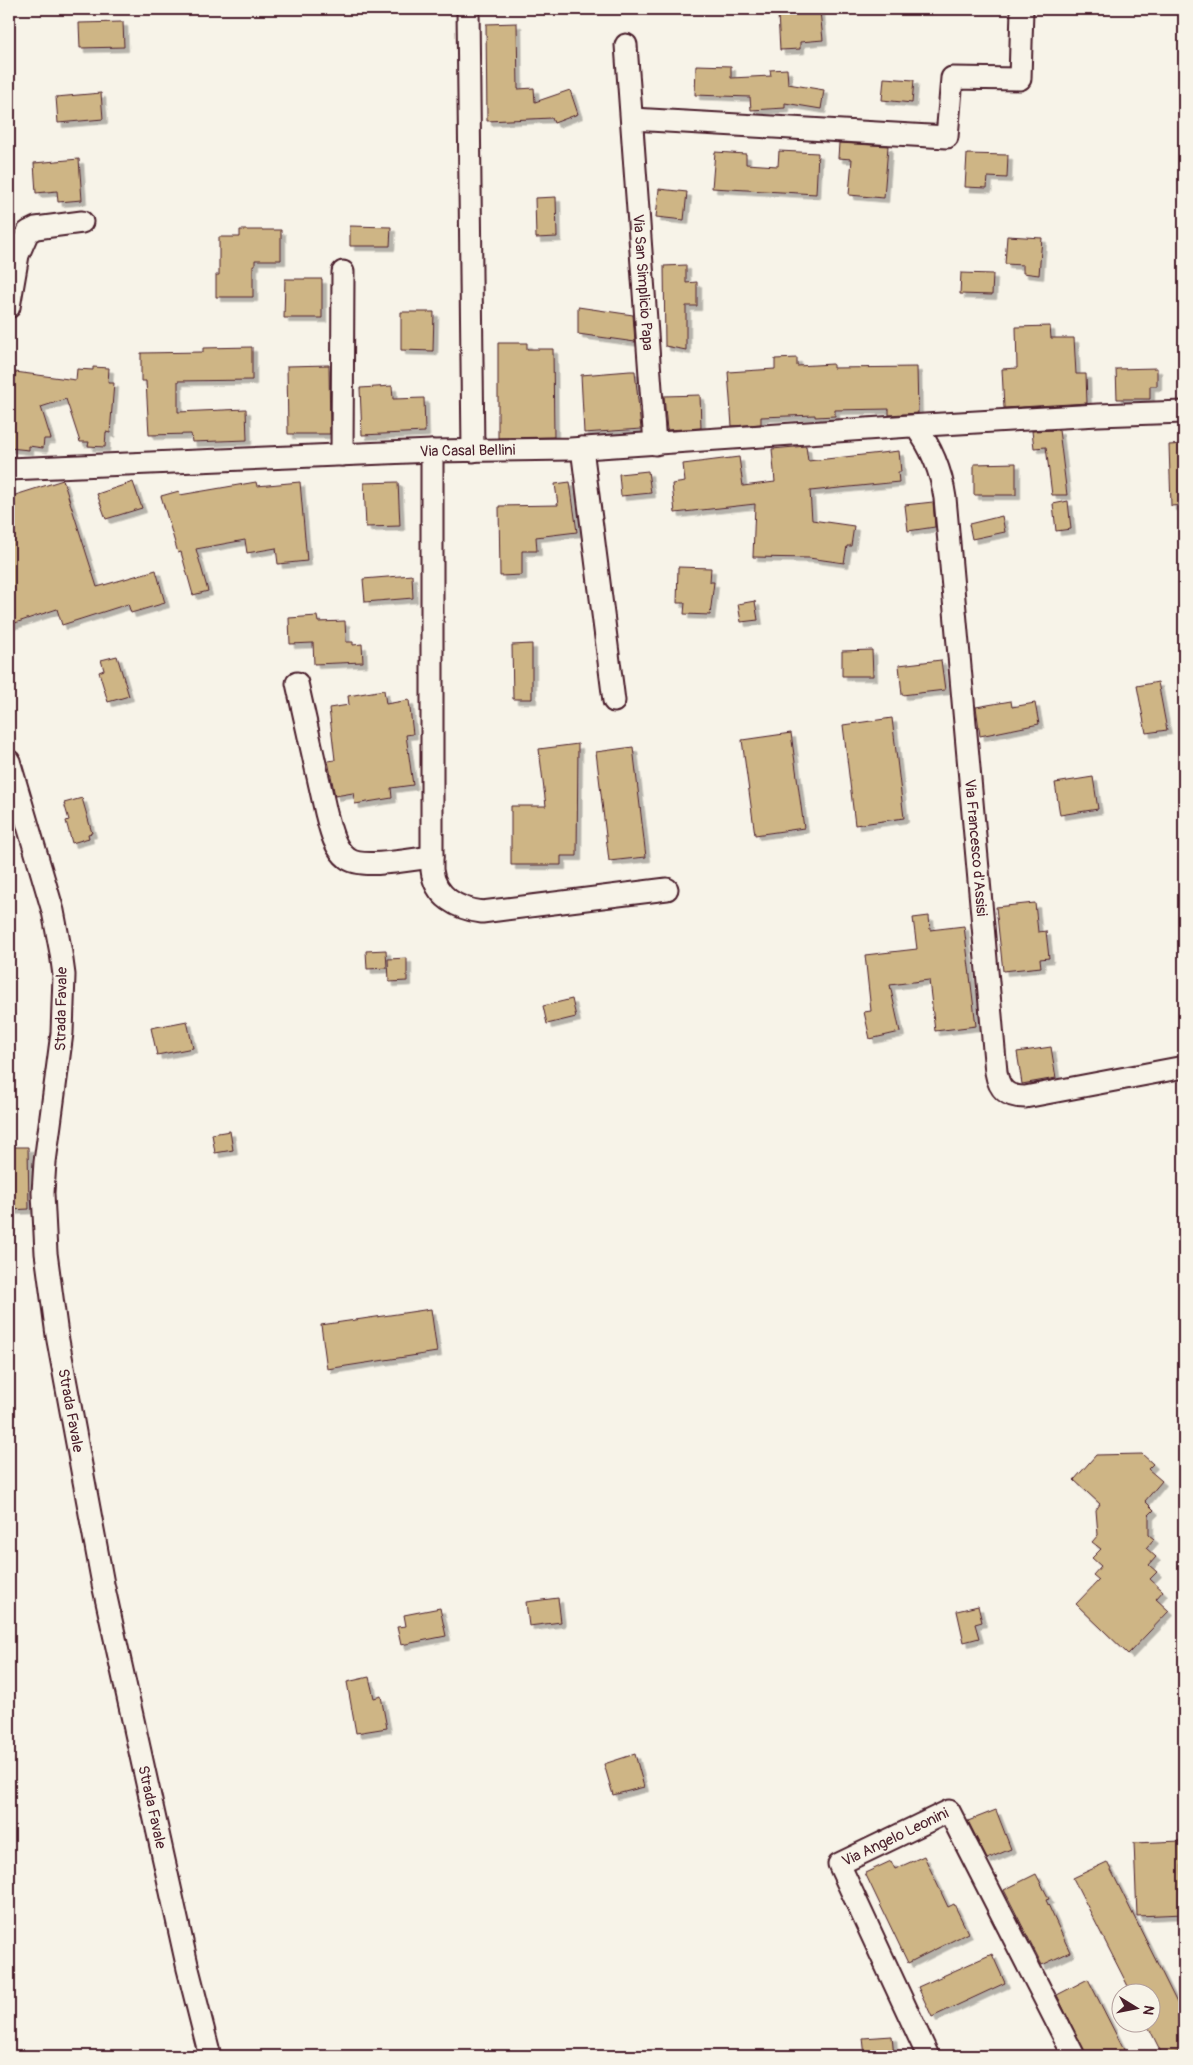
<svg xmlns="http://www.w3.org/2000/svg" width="1193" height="2065" viewBox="0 0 1193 2065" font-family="Pangolin,sans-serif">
  <defs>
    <filter id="shadow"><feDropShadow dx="4.5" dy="4.5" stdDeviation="0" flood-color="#0004"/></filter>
  </defs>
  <rect width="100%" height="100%" fill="#f7f3e8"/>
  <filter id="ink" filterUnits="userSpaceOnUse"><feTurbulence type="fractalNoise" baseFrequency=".02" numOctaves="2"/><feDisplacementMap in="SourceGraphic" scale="10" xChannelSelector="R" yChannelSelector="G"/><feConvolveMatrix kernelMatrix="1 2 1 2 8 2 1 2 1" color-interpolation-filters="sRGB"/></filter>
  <g filter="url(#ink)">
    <g fill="#ceb585" stroke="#4a1f2b" filter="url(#shadow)">
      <path d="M 820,11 L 823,40 L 800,42 L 800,49 L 780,50 L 778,14 Z"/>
      <path d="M 123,22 L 124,47 L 80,48 L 79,23 Z"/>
      <path d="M 517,23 L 518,89 L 534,88 L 535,102 L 570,90 L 578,114 L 554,123 L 552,118 L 487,121 L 486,24 Z"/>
      <path d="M 696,65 L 731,66 L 731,78 L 771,76 L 770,70 L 787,69 L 788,84 L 824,90 L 821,109 L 785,103 L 785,108 L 751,110 L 750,97 L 695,95 Z"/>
      <path d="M 884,78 L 914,80 L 912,103 L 882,100 Z"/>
      <path d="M 101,93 L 103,119 L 58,123 L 56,97 Z"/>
      <path d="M 839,143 L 888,146 L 884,198 L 849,195 L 852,159 L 838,158 Z"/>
      <path d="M 779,151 L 818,153 L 816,194 L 712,188 L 715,152 L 746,154 L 746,164 L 778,166 Z"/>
      <path d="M 967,154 L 1008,155 L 1007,178 L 988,177 L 987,188 L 965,187 Z"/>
      <path d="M 79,159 L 82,200 L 58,202 L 57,191 L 36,193 L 34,163 Z"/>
      <path d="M 659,189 L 687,192 L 684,220 L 656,217 Z"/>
      <path d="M 556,197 L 557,237 L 536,238 L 535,198 Z"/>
      <path d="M 350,226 L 391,227 L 390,246 L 350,246 Z"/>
      <path d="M 240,230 L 281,230 L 281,260 L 255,260 L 255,265 L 253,265 L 253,297 L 216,297 L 216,275 L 219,275 L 219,237 L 240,237 Z"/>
      <path d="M 1007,236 L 1042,238 L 1039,275 L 1023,273 L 1023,265 L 1005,264 Z"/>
      <path d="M 686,265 L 686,283 L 697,282 L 697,306 L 686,306 L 686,350 L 665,346 L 664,266 Z"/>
      <path d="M 961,273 L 993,274 L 992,295 L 960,294 Z"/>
      <path d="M 285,279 L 322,279 L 322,318 L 284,318 Z"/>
      <path d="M 578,307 L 633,315 L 635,342 L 578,334 Z"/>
      <path d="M 401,312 L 434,312 L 433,351 L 401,350 Z"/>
      <path d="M 1050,326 L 1051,338 L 1074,338 L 1076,374 L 1086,374 L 1087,403 L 1004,408 L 1002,369 L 1017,368 L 1016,327 Z"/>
      <path d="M 498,343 L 527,343 L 527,349 L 553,349 L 554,437 L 498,438 Z"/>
      <path d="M 252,347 L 252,380 L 178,381 L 178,412 L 246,409 L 247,440 L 192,442 L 191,434 L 149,435 L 146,381 L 141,381 L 141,353 L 203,352 L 203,348 Z"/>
      <path d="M 797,358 L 797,366 L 833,364 L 833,368 L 917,367 L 918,413 L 889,415 L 889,409 L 835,410 L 835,416 L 815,417 L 815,415 L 761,417 L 761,424 L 732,426 L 728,372 L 775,369 L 775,359 Z"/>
      <path d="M 329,365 L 330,434 L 288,434 L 287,366 Z"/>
      <path d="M 93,367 L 109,368 L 108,383 L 114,383 L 110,433 L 106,432 L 105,447 L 88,446 L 89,442 L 80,442 L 66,399 L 41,407 L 51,439 L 44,439 L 43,448 L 29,446 L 29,450 L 9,448 L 9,393 L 10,377 L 15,378 L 15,372 L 76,380 L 77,369 L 93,370 Z"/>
      <path d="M 1157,368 L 1157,386 L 1150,386 L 1150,399 L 1117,399 L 1116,369 Z"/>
      <path d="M 630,371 L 635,371 L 641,429 L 584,433 L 581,375 Z"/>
      <path d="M 392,386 L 393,399 L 424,398 L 425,432 L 362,435 L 360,388 Z"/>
      <path d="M 700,395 L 701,428 L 667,430 L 664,396 Z"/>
      <path d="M 1059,430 L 1067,495 L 1052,495 L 1046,447 L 1034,448 L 1032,431 Z"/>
      <path d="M 1184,444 L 1184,505 L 1171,506 L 1169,445 Z"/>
      <path d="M 806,446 L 808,461 L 899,451 L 901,472 L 898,472 L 899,482 L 810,491 L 812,520 L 854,526 L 851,546 L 847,546 L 844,563 L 809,558 L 753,557 L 755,504 L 675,513 L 672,484 L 685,482 L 683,464 L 739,457 L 743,486 L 775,482 L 772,449 Z"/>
      <path d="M 1016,463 L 1016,495 L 974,495 L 974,464 Z"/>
      <path d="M 648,471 L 651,493 L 621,496 L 619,474 Z"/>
      <path d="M 63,480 L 97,587 L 156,570 L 165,603 L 131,613 L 128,604 L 62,625 L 57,609 L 9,625 L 9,497 Z"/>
      <path d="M 133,482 L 142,508 L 106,519 L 97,494 Z"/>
      <path d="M 256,482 L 257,486 L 300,482 L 307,561 L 278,564 L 276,548 L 247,553 L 245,540 L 196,549 L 208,591 L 193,595 L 181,552 L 178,553 L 161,496 L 179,491 L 180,495 Z"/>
      <path d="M 398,482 L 400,526 L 366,527 L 364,483 Z"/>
      <path d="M 570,482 L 577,532 L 536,537 L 537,551 L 522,551 L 522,575 L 500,576 L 499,506 L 558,505 L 555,484 Z"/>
      <path d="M 1068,501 L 1071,529 L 1056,531 L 1053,504 Z"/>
      <path d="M 933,502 L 935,527 L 908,531 L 905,505 Z"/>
      <path d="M 1002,516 L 1005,532 L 972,539 L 969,524 Z"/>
      <path d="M 678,567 L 711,568 L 710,582 L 714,582 L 710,615 L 684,614 L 685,603 L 677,603 Z"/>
      <path d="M 412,575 L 413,598 L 365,602 L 363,579 Z"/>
      <path d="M 755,601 L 758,620 L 741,622 L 738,604 Z"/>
      <path d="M 317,616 L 318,622 L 345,621 L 346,642 L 353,642 L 353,645 L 362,644 L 363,662 L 314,664 L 313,643 L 290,644 L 289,618 Z"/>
      <path d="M 532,644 L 532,699 L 513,699 L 512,645 Z"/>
      <path d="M 872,650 L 873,676 L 842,676 L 842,651 Z"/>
      <path d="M 117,656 L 129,696 L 108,702 L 99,672 L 104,670 L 101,660 Z"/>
      <path d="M 941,660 L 945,690 L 902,695 L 899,665 Z"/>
      <path d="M 1158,682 L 1167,730 L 1146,733 L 1137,686 Z"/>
      <path d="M 384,690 L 386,704 L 409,700 L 413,734 L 406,735 L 413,785 L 391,788 L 392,798 L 355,804 L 353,793 L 335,796 L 328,761 L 335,760 L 329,708 L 349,705 L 348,696 Z"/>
      <path d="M 1011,701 L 1012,707 L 1035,703 L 1039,724 L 980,736 L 976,707 Z"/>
      <path d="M 892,718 L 904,818 L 855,825 L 843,725 Z"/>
      <path d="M 791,733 L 804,828 L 755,835 L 742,740 Z"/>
      <path d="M 578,744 L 577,856 L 561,856 L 561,865 L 511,865 L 511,806 L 546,806 L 539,749 Z"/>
      <path d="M 633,747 L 646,857 L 609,861 L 596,752 Z"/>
      <path d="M 1093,777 L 1098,809 L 1060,815 L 1055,783 Z"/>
      <path d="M 82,798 L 92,833 L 88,834 L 89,838 L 72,843 L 66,821 L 69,820 L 64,803 Z"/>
      <path d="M 1035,903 L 1038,932 L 1046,931 L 1049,958 L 1040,959 L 1041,967 L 1003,971 L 996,907 Z"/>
      <path d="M 929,916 L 930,930 L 964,926 L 976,1026 L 935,1031 L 929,980 L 890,985 L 900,1032 L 870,1039 L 864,1012 L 871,1011 L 865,955 L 917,949 L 913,918 Z"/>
      <path d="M 386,950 L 387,968 L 367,969 L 366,951 Z"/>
      <path d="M 407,958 L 407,981 L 389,982 L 388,959 Z"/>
      <path d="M 572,999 L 576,1017 L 547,1024 L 543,1006 Z"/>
      <path d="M 187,1021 L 193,1048 L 157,1055 L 151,1028 Z"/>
      <path d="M 1051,1047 L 1056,1078 L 1022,1084 L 1017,1052 Z"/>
      <path d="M 230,1131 L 233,1150 L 215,1153 L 212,1134 Z"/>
      <path d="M 9,1147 L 28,1147 L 29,1209 L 9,1210 Z"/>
      <path d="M 431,1309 L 437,1352 L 327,1369 L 321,1325 Z"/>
      <path d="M 1142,1454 L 1153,1464 L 1148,1469 L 1162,1481 L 1145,1501 L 1154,1510 L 1149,1515 L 1149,1535 L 1154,1539 L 1146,1548 L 1156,1557 L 1149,1565 L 1157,1572 L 1150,1579 L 1163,1591 L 1156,1599 L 1169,1611 L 1128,1654 L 1076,1604 L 1099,1580 L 1093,1575 L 1101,1566 L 1092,1558 L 1101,1549 L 1092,1542 L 1098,1535 L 1096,1510 L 1100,1504 L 1074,1480 L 1096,1455 Z"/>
      <path d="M 558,1598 L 561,1622 L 529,1626 L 526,1602 Z"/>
      <path d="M 978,1606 L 982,1622 L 975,1624 L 979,1638 L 964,1642 L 957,1611 Z"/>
      <path d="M 440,1608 L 446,1636 L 401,1645 L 397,1627 L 406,1626 L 404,1615 Z"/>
      <path d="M 369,1677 L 374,1698 L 381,1696 L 387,1728 L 356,1733 L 347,1682 Z"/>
      <path d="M 635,1754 L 644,1787 L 613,1795 L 604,1764 Z"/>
      <path d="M 996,1810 L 1011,1849 L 987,1859 L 968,1821 Z"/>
      <path d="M 1181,1841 L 1184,1914 L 1137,1916 L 1134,1843 Z"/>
      <path d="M 924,1856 L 948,1907 L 954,1904 L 968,1933 L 908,1963 L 865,1873 L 891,1861 L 895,1869 Z"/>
      <path d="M 1107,1862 L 1184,2017 L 1184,2049 L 1169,2056 L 1163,2056 L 1146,2022 L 1150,2022 L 1150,1992 L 1131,1992 L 1073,1878 Z"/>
      <path d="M 1036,1874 L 1049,1899 L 1046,1900 L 1070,1952 L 1042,1965 L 1004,1890 Z"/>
      <path d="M 992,1954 L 1005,1983 L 932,2017 L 918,1987 Z"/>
      <path d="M 1088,1979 L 1127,2056 L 1086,2056 L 1057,1995 Z"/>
      <path d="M 892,2036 L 894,2056 L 865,2056 L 863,2038 Z"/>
    </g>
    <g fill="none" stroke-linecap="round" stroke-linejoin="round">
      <g stroke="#4a1f2b" stroke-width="25">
        <g id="minor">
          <path d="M 468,9 L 473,451"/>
          <path id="s1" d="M 626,45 L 655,444"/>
          <path d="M 632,119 L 947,137 L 952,78 L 1020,79 L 1022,9"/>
          <path d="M 9,307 L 18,255 L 28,232 L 36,228 L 82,222"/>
          <path id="s2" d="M 915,426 C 932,448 941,470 945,498 L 996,1072 C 999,1090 1007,1097 1025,1097 L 1184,1067"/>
          <path d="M 582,448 L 614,701"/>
          <path d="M 432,451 L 432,870 C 435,897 458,909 482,912 L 667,889"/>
          <path d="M 342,455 L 343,272"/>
          <path id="s3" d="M 9,469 L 432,451 L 570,449 L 925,425 L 1098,415 L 1184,412"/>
          <path d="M 297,683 L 326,813 C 330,828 334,848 347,858 C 361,870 413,859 432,857"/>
          <path id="s4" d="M 9,761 L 53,911 L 61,953 L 64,975 L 62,1033 L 45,1162 L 43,1193 L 46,1253 L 57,1335 L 103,1584 L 188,1969 L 210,2056"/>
          <path id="s5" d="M 928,2056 L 839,1864 L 949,1811 L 1074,2056"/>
        </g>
      </g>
      <use href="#minor" stroke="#f7f3e8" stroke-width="21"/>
    </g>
  </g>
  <g text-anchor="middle" stroke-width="4" stroke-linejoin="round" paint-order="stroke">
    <g font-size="15" fill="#4a1f2b" stroke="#f7f3e8">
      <text dy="5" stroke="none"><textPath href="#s1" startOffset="238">Via San Simplicio Papa</textPath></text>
      <text dy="5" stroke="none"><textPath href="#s3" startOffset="459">Via Casal Bellini</textPath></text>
      <text dy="5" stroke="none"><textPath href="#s2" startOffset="430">Via Francesco d'Assisi</textPath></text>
      <text transform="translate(61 1009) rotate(-89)" y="5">Strada Favale</text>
      <text dy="5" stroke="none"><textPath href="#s4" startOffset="660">Strada Favale</textPath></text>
      <text dy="5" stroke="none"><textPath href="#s4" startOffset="1065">Strada Favale</textPath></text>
      <text dy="5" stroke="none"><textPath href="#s5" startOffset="274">Via Angelo Leonini</textPath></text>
    </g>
  </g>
  <rect width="1193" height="2065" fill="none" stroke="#f7f3e8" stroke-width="30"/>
  <rect x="15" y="15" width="1163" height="2035" fill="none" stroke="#4a1f2b" stroke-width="2" filter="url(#ink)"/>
  <g transform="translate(1136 2008) rotate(100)"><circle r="24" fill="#f7f3e8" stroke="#b29e9c"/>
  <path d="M0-4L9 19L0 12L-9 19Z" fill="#4a1f2b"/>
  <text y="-8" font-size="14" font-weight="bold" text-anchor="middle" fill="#4a1f2b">N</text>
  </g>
</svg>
